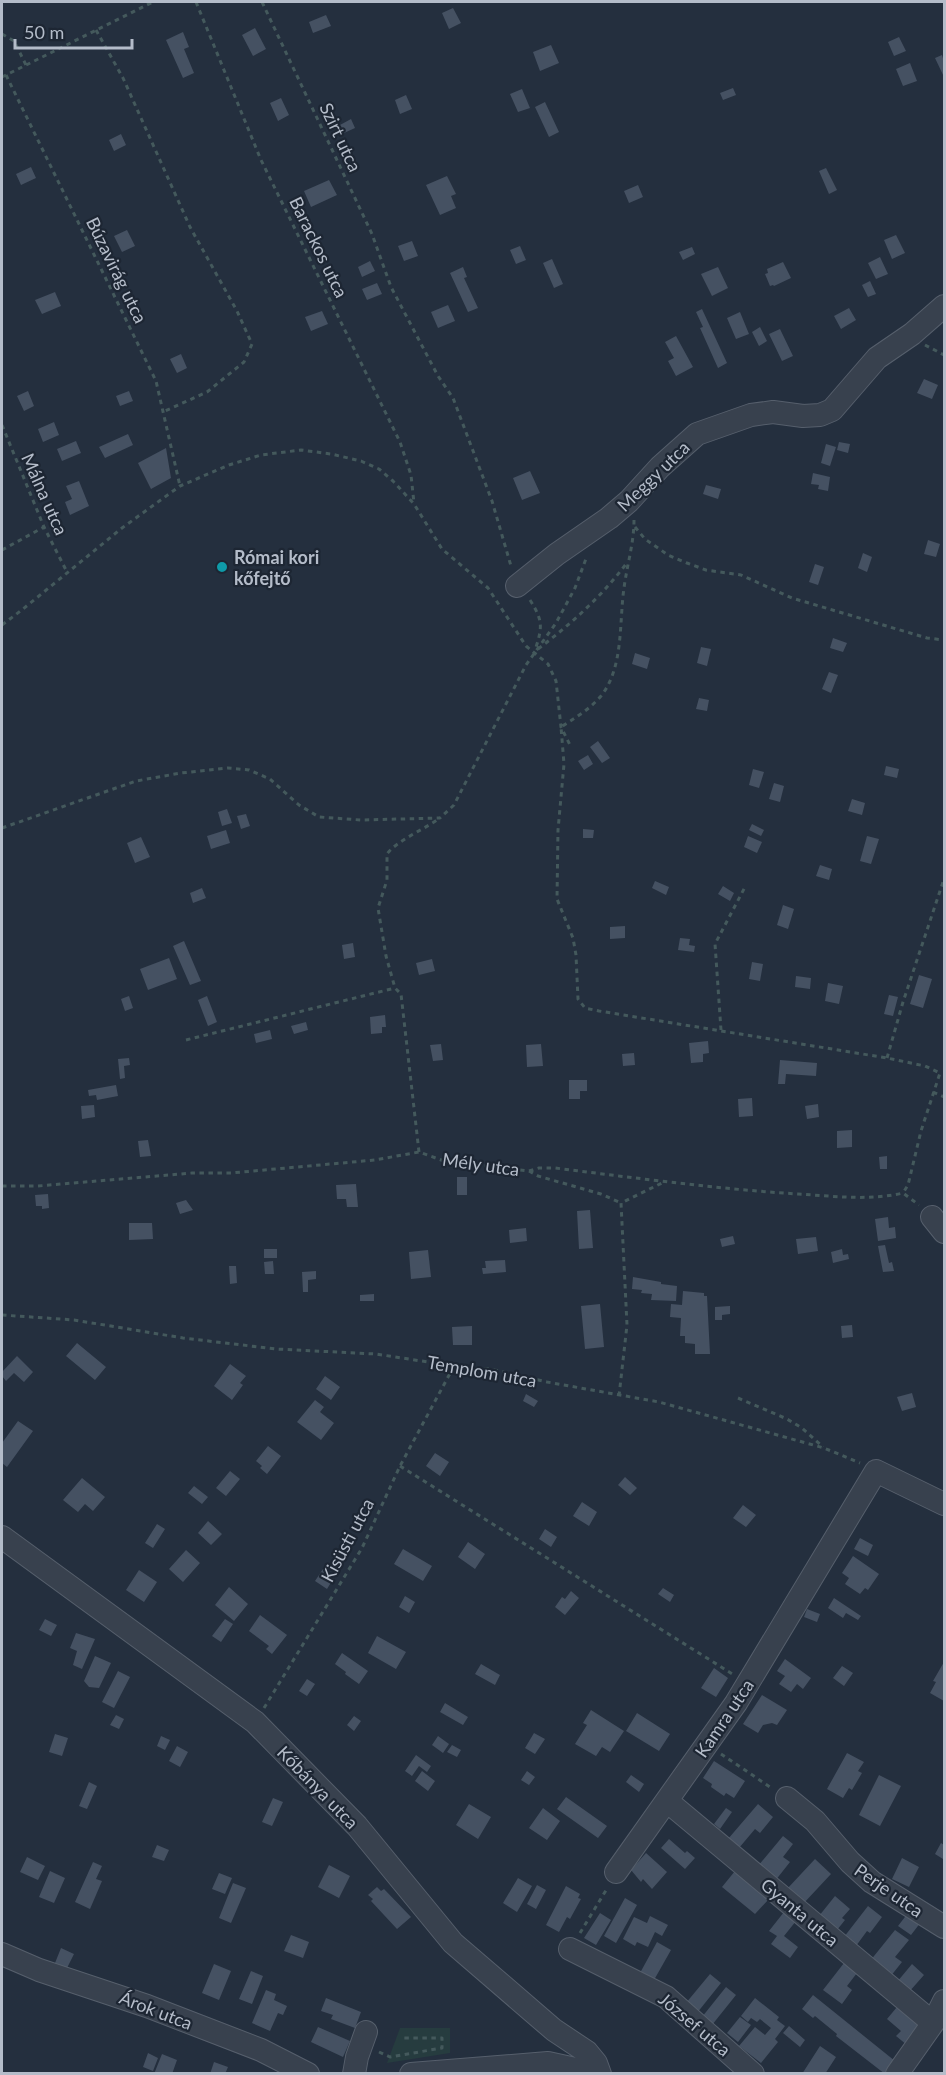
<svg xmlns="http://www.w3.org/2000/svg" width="946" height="2075" font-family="Lato,sans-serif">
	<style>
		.green { fill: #263c3f }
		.building { fill: #455162 }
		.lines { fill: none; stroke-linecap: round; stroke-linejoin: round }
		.minor-casing { stroke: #565f6c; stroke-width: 24 }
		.path { stroke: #44595c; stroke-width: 3; stroke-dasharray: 4.5 4.5; stroke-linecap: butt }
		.minor { stroke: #38414e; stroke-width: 22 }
		.culture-dot { fill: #0f9aa8; stroke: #1d2633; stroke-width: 2 }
		.labels { text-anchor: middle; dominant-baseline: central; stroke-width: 4.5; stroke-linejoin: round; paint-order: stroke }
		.street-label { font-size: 18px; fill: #b4bcc9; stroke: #1d2633 }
		.poi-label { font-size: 18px; font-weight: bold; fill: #b4bcc9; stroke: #1d2633; text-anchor: start }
	</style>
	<rect width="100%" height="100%" fill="#242f3e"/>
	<path class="green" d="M400,2028h50v25l-63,10z"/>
	<path class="building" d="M453,8l8,15 -12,6 -7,-16z
		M326,15l5,11 -18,7 -4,-11z
		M255,28l11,21 -13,7 -11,-21z
		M183,32l6,15 -5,2 10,24 -11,5 -17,-38z
		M899,37l7,14 -12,5 -6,-14z
		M551,45l8,18 -19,8 -7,-19z
		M942,55l2,7v15l-9,-19z
		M910,63l7,18 -14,5 -7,-17z
		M733,88l3,7 -13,5 -3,-7z
		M522,89l8,19 -12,4 -8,-18z
		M406,95l6,14 -12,5 -5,-14z
		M281,98l8,17 -11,6 -8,-18z
		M545,102l14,30 -10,5 -14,-30z
		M351,119l4,9 -11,5 -4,-8z
		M121,134l5,11 -12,6 -5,-11z
		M31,167l5,11 -15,7 -5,-11z
		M826,168l11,22 -8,4 -10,-23z
		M447,176l9,18 -5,2 5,12 -16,7 -14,-30z
		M329,180l8,15 -26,12 -7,-16z
		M638,185l5,12 -14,6 -5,-12z
		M127,230l8,16 -13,6 -8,-16z
		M896,235l9,18 -13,6 -8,-19z
		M412,241l6,15 -14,5 -6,-15z
		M520,246l6,14 -10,4 -6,-14z
		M692,247l3,7 -12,6 -4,-8z
		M880,257l8,17 -12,5 -8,-16z
		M552,259l11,25 -9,4 -11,-25z
		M370,261l5,10 -13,6 -4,-10z
		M783,262l8,16 -17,8 -1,-1 -3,1 -5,-12 3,-1 -1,-4z
		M463,267l4,10 -3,1 14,30 -10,4 -18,-39z
		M718,267l10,21 -16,8 -11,-22z
		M870,281l6,13 -8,3 -6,-12z
		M377,283l5,11 -15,6 -5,-11z
		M55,292l6,14 -19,8 -7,-14z
		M448,305l7,16 -17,7 -7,-16z
		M849,308l7,12 -15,9 -7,-13z
		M702,309l25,54 -9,5 -18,-40 3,-1 -7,-15z
		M322,311l6,13 -17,7 -6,-14z
		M740,312l9,22 -13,5 -9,-21z
		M760,327l7,14 -8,5 -7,-14z
		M780,329l13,27 -11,5 -13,-27z
		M676,336l17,31 -17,9 -8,-15 6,-3 -9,-16z
		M181,354l6,14 -10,5 -7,-14z
		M924,379l14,6 -6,14 -15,-6z
		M28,391l6,15 -10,5 -7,-15z
		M129,391l4,10 -13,5 -4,-10z
		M54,422l5,13 -16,7 -5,-13z
		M128,434l5,11 -28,13 -6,-11z
		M76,441l5,12 -19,8 -5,-12z
		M839,442l11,2 -2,9 -11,-3z
		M826,444l10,3 -6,19 -9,-3z
		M166,448l5,30 -20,11 -13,-26z
		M530,471l10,22 -18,7 -9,-22z
		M813,473l17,4 -2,14 -10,-2 1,-4 -8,-1z
		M79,481l10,25 -19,9 -5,-13 7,-3 -6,-13z
		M706,485l15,4 -3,10 -15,-5z
		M928,540l12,4 -4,13 -12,-3z
		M863,553l9,4 -5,15 -9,-4z
		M815,564l9,3 -6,18 -9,-3z
		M833,638l14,5 -4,9 -13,-4z
		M701,647l10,2 -4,17 -10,-3z
		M635,653l15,5 -3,11 -15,-5z
		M829,672l9,3 -7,18 -9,-4z
		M699,698l10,2 -2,11 -11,-2z
		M598,741l12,17 -8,5 -12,-16z
		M588,755l5,9 -9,6 -6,-9z
		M886,766l13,3 -2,9 -13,-3z
		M753,769l11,3 -5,16 -10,-3z
		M774,783l10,3 -4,16 -11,-3z
		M852,799l13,4 -3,12 -14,-4z
		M227,809l5,14 -10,3 -4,-14z
		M246,814l4,12 -9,3 -4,-13z
		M752,824l12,6 -3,6 -12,-6z
		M583,829l11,1 -1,8h-10z
		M226,830l4,13 -19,6 -4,-13z
		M748,836l14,6 -5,11 -13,-6z
		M867,836l12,3 -8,25 -11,-3z
		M141,837l9,20 -15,6 -8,-20z
		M820,865l12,4 -3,11 -13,-4z
		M655,881l14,6 -3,8 -14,-7z
		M723,886l11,7 -4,8 -12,-7z
		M202,888l4,10 -13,5 -3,-10z
		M783,905l11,4 -6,20 -11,-4z
		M625,926v12l-15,1v-12z
		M680,938l10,1 -1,6 6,1 -1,6 -16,-2z
		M184,941l17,40 -11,4 -17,-39z
		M353,943l2,14 -11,2 -2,-14z
		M169,958l8,21 -29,11 -8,-21z
		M432,959l3,12 -16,4 -3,-12z
		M752,962l11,2 -3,17 -11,-2z
		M919,975l13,4 -9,29 -13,-4z
		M796,976l15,2 -1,11 -15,-2z
		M828,983l15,3 -4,18 -14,-3z
		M889,995l9,2 -5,19 -9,-2z
		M129,996l4,12 -8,3 -4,-12z
		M207,996l10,26 -9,4 -10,-26z
		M385,1015l1,12h-4v6l-11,1 -1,-17z
		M306,1022l2,8 -14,4 -3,-8z
		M270,1030l2,9 -16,4 -2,-9z
		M708,1041l1,12 -6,1v8l-12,1 -2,-20z
		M441,1044l2,16 -10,1 -3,-16z
		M541,1044l2,22 -16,1 -1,-22z
		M634,1053l1,12 -12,1 -1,-12z
		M129,1058l1,7 -6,1 1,12 -5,1 -2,-20z
		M780,1060l37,3 -1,13 -30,-2 -1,10h-7z
		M569,1080h18v11h-7v8h-11z
		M116,1085l2,11 -21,4 -1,-5 -7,1 -1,-6z
		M752,1098l1,18 -14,1 -1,-18z
		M818,1104l1,13 -12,2 -2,-13z
		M94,1105l1,12 -13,2 -1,-13z
		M852,1130v17l-15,1v-17z
		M148,1140l3,16 -11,1 -2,-16z
		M887,1156v13h-7l-1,-12z
		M457,1177h10v18h-10z
		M356,1184l2,23h-11l-1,-8h-9l-1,-14z
		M48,1194l1,14 -7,1v-3h-6l-1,-11z
		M186,1200l7,10 -13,4 -4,-11z
		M590,1210l3,38 -14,1 -2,-38z
		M888,1217l1,11 6,-1 1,11 -18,3 -3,-22z
		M129,1223h23l1,16 -24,1z
		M526,1228l1,13 -17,2 -1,-13z
		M733,1236l2,8 -13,3 -2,-8z
		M816,1237l2,14 -20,3 -2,-15z
		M885,1245l4,18 3,-1 2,9 -11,1 -5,-26z
		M264,1249h13v9h-13z
		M842,1249l1,6 5,-1 1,5 -16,4 -2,-11z
		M428,1250l3,27 -20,2 -2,-27z
		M505,1260l1,12 -23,2 -1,-6h4l-1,-7z
		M273,1261l1,13h-9l-1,-12z
		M229,1266h7l1,17 -7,1z
		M316,1271v8l-8,1v12h-5l-1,-20z
		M633,1277l28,5v2l16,2 -1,15 -25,-1 1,-6 -11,-1 1,-3 -10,-1z
		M683,1291l21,2v3h3l3,58h-15v-10l-10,-1v-7h-5l1,-18 -11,-1 1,-13 11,1z
		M374,1294v7h-14v-6z
		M600,1304l4,43 -19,2 -4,-43z
		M730,1306v8l-8,1v5h-7v-13z
		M852,1325l1,12 -11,1 -1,-12z
		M472,1326v19h-19l-1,-18z
		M77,1343l29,24 -11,13 -29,-24z
		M17,1356l16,16 -9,10 -10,-9 -8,8 -4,-5v-4z
		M230,1364l16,12 -6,7 3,2 -11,15 -18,-14z
		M325,1376l15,11 -9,13 -15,-11z
		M912,1393l4,14 -14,4 -5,-14z
		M526,1394l12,7 -4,6 -11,-6z
		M315,1400l9,7 -4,5 14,11 -13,17 -24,-18z
		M18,1421l15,10 -26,36 -5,-4v-20z
		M268,1446l13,10 -14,18 -7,-6 2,-2 -6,-5z
		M435,1453l14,9 -9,14 -14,-10z
		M230,1471l10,8 -14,17 -10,-8z
		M625,1477l12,11 -7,7 -12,-10z
		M82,1478l23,19 -12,14 -8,-7 -7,8 -15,-12z
		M194,1486l14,11 -6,7 -14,-11z
		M582,1502l15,10 -8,14 -16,-10z
		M743,1505l13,10 -10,12 -13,-9z
		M208,1521l14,13 -11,11 -13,-12z
		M157,1524l8,5 -12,19 -8,-5z
		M545,1529l12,8 -6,10 -12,-8z
		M860,1538l13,7 -5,11 -14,-7z
		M468,1542l17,12 -10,15 -17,-12z
		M403,1549l29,17 -9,15 -29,-17z
		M186,1550l14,13 -17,19 -14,-13z
		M853,1556l26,18 -11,16 -3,-2 -5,6 -15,-10 4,-6 -7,-5z
		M323,1569l12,7 -8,13 -12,-8z
		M139,1570l18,12 -13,20 -18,-12z
		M229,1587l19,17 -14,17 -19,-16z
		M663,1588l11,7 -4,7 -12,-8z
		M571,1591l8,7 -14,17 -10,-8 7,-10 3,2z
		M405,1596l10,6 -6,11 -10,-6z
		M834,1598l27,18 -3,4 -12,-7 -3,5 -15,-10z
		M807,1609l13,5 -3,8 -13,-5z
		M260,1615l27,20 -15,19 -6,-5 3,-3 -20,-15z
		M45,1619l12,6 -6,11 -12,-6z
		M225,1619l8,5 -12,18 -9,-6z
		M76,1633l19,6 -13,30 -9,-4 4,-14 -7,-3z
		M377,1636l29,16 -10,17 -28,-16z
		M342,1653l26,18 -9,13 -14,-10 1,-2 -11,-8z
		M95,1656l16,7 -12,25 -10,-1 -5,-6z
		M785,1659l26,19 -8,11 -6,-5 -6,8 -12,-8 6,-8 -8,-5z
		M944,1662v39l-14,-8 6,-11 -3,-1z
		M481,1664l19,11 -5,10 -20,-11z
		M842,1666l11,7 -9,13 -11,-8z
		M714,1668l14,10 -12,19 -15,-9z
		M118,1671l12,6 -16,31 -12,-6z
		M307,1679l8,5 -8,12 -8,-5z
		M762,1695l25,15 -10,15 -5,-2 -9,2 -5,8 -15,-9z
		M445,1703l23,14 -5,8 -23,-13z
		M591,1710l33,21 -14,21 -8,-5 -6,9 -21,-12 12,-19 -4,-2z
		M637,1713l33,21 -11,17 -33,-20z
		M116,1715l8,4 -5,10 -9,-4z
		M354,1716l7,5 -7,10 -7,-6z
		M534,1733l11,6 -10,15 -10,-6z
		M55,1734l13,4 -6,18 -13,-4z
		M161,1736l9,4 -5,10 -8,-4z
		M438,1736l11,8 -6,9 -11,-8z
		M452,1745l9,5 -4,7 -10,-5z
		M177,1746l11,6 -8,15 -11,-6z
		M847,1753l17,9 -6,9 4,2 -10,17 -3,-2 -6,10 -16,-9z
		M416,1755l15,11 -4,6 -8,-6 -7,10 -7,-5z
		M714,1761l31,20 -11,17 -8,-5 -2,3 -13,-9 1,-3 -9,-6z
		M422,1771l13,10 -7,10 -13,-10z
		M527,1771l8,6 -6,8 -8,-5z
		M631,1775l13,9 -5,8 -13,-10z
		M879,1775l22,11 -21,40 -21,-11z
		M89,1782l8,4 -10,23 -8,-3z
		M566,1797l41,29 -9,12 -41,-29z
		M273,1798l10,4 -11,24 -10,-4z
		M469,1804l22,13 -13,22 -22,-14z
		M758,1804l15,13 -13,16 -5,-4 -16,19 -11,-9z
		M543,1808l17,13 -13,19 -18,-12z
		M726,1808l6,4 -12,17 -6,-5z
		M783,1836l10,8 -10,13 7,5 -15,19 -17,-15z
		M669,1839l16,14 2,-2 8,7 -10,11 -24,-21z
		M941,1843l3,2 -1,14 -8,-5z
		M157,1845l12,5 -5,11 -12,-4z
		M646,1853l21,19 -15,17 -9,-10 -2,3 -10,-12z
		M27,1857l18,9 -7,14 -18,-8z
		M902,1858l17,9 -10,20 -17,-8z
		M815,1859l16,15 -28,30 -16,-15z
		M93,1862l9,4 -6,13 6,2 -12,28 -15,-7z
		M329,1865l21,11 -11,22 -21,-11z
		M50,1871l15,7 -11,25 -15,-6z
		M735,1871l34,28 -14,15 -33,-27z
		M219,1873l13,5 -7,16 -13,-5z
		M518,1878l14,8 -15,26 -14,-9z
		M233,1883l13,5 -15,35 -12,-5z
		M537,1885l9,5 -10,19 -9,-5z
		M566,1886l14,8 -2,4 3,1 -11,20 -3,-2 -8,15 -13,-7z
		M377,1887l4,4 3,-2 27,28 -14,12 -26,-28 2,-2 -5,-4z
		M835,1896l15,13 -8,9 3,2 -8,10 -18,-14z
		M625,1898l12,7 -21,38 -12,-7z
		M868,1906l14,11 -12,16 -3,-2 -11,15 -12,-9z
		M784,1912l12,9 -12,15 14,11 -8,11 -19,-14 6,-8 -8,-5z
		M600,1913l11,7 -15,25 -12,-7z
		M908,1913l13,9 -10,13 -13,-9z
		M650,1916l18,9 -6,11 -7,-4 -7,15 -11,-5 -2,4 -12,-7 11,-22 13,6z
		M895,1930l14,10 -14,17 7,5 -12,15 -20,-16z
		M291,1935l18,7 -6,16 -19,-7z
		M657,1942l14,8 -17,30 -14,-7z
		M61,1948l13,6 -7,14 -12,-5z
		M844,1963l13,10 -10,13 5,4 -10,14 -19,-14z
		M214,1964l17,7 -12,29 -17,-7z
		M912,1964l12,11 -15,17 -12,-10z
		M251,1971l12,5 -11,28 -13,-5z
		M710,1974l11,9 -24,30 -11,-10z
		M726,1987l10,8 -24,30 -10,-8z
		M266,1990l10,4 -2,6 13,6 -4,9 -5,-2 -8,18 -18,-8z
		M813,1995l82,66 -10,13 -49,-38 1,-2 -22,-18 -2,2 -11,-9z
		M326,1998l35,14 -6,16 -24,-9 2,-4 -12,-4z
		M755,1998l24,19 -2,3 8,6 -10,13 3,3 -17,21 -22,-17 16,-19 10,8 6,-7 -11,-9 -3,3 -6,-4 -3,4 -7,-6z
		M897,2007l25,21 -15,17 -11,-9 5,-5 -14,-12z
		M740,2017l11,8 -13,17 -11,-9z
		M789,2026l16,14 -5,7 -17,-14z
		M318,2027l32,14 -7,16 -32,-15z
		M820,2046l16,11 -11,17h-23z
		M148,2053l10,5 -5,13 -10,-4z
		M162,2054l15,6 -5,14h-18z
		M214,2062l14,5 -3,7h-15z"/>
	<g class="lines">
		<defs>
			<path id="minor" d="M517,586l40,-32 52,-36 20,-17 31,-34 37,-33 54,-19 22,-3 30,4 17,-1 12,-5 45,-52 35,-24 32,-28
				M932,1217l12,15
				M2,1537l253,185 102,104 96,117 101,87 33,22 9,11 4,11
				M787,1798l28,23 35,41 22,20 72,45
				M667,1801l266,222
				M616,1872l120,-169 140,-232 68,33
				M570,1949l96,48 87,77
				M2,1954l37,16 108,36 114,44 47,24
				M354,2074l3,-17 9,-25
				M411,2074l137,-11 50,11
				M897,2074l36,-51 11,-22"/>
		</defs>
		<use href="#minor" class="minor-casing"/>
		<path class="path" d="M196,2l65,158 139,282 11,33 3,28
			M262,2l110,232 19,53 47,89 15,22 39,103 19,65
			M96,30l27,48 67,149 47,84 15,33 -8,18 -37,30 -42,19
			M2,34l12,7 12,24
			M6,75l150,306 24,105
			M2,77l151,-75
			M925,345l19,10
			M2,425l42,102 23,45
			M634,520c0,23 -7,45 -10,68 -5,34 0,79 -23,108 -11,13 -26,22 -40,31l3,37 -6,66 -1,69 16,39 3,17 2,44 7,9 14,3 288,47 38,8 15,7 -19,58 -13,54 -5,8
			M635,527l10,12 23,16 19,8 19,7 35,5 51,23 135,40 17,2
			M2,550l42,-23
			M530,600c12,19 13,26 6,47
			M2,625l21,-16 99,-81 58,-42 49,-21 32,-10 40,-5 30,4 30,7 18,8 14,12 21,23 28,45 46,39 38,58 22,18 8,17 5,46 10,20
			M538,649c33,-25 63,-52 88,-85
			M2,828l134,-47 45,-8 47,-5 21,2 21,9 29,26 20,12 42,3 79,-2 14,-13 72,-140 30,-42 19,-35 12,-32
			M721,1030l-6,-86 30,-57
			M186,1040l209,-52
			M887,1058l16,-56 41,-123
			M933,1092l11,5
			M419,1152l-18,-158 -6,-6 -9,-32 -8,-48 9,-28v-26c9,-13 38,-25 53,-36
			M529,1171l9,5 63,18 20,9
			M2,1186h36l154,-13h39l144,-13 44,-8 25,9 85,10 10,-3h16c81,10 162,21 243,26 35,2 71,7 105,-1l16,12
			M2,1315l72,5 109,18 93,11 100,5 78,12 36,3 57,13 112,20 165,46 36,15
			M619,1396l8,-71 -6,-122 43,-21
			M738,1398l49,21 15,9 21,19
			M400,1466l334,209
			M264,1708l98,-160 38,-82 54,-100
			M721,1754l52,35
			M580,1933l28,-46
			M379,2052l11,5 52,-9v-10h-41"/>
		<use href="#minor" class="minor"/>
	</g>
	<circle class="culture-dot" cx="222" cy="567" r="6"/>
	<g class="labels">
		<g class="street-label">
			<text transform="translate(341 137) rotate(65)">Szirt utca</text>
			<text transform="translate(319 247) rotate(64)">Barackos utca</text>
			<text transform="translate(117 270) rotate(64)">Búzavirág utca</text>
			<text transform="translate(653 476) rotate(-44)">Meggy utca</text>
			<text transform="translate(45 494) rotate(66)">Málna utca</text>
			<text transform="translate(481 1164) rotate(8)">Mély utca</text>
			<text transform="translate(482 1371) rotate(10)">Templom utca</text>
			<text transform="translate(347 1540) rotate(-62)">Kisüsti utca</text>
			<text transform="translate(724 1718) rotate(-56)">Kamra utca</text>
			<text transform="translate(318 1787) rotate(46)">Kőbánya utca</text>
			<text transform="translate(889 1890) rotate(35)">Perje utca</text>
			<text transform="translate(800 1912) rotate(40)">Gyanta utca</text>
			<text transform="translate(156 2010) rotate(21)">Árok utca</text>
			<text transform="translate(695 2024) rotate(40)">József utca</text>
		</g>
		<g class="poi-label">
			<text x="234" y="557">Római kori<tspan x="234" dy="21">kőfejtő</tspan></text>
		</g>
	</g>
	<rect width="946" height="2075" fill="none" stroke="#b4bcc9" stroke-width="6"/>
	<path d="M15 39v9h117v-9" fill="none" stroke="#b4bcc9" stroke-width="3"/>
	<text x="24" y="39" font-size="18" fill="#b4bcc9" stroke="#1d2633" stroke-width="4.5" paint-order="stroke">50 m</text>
</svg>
